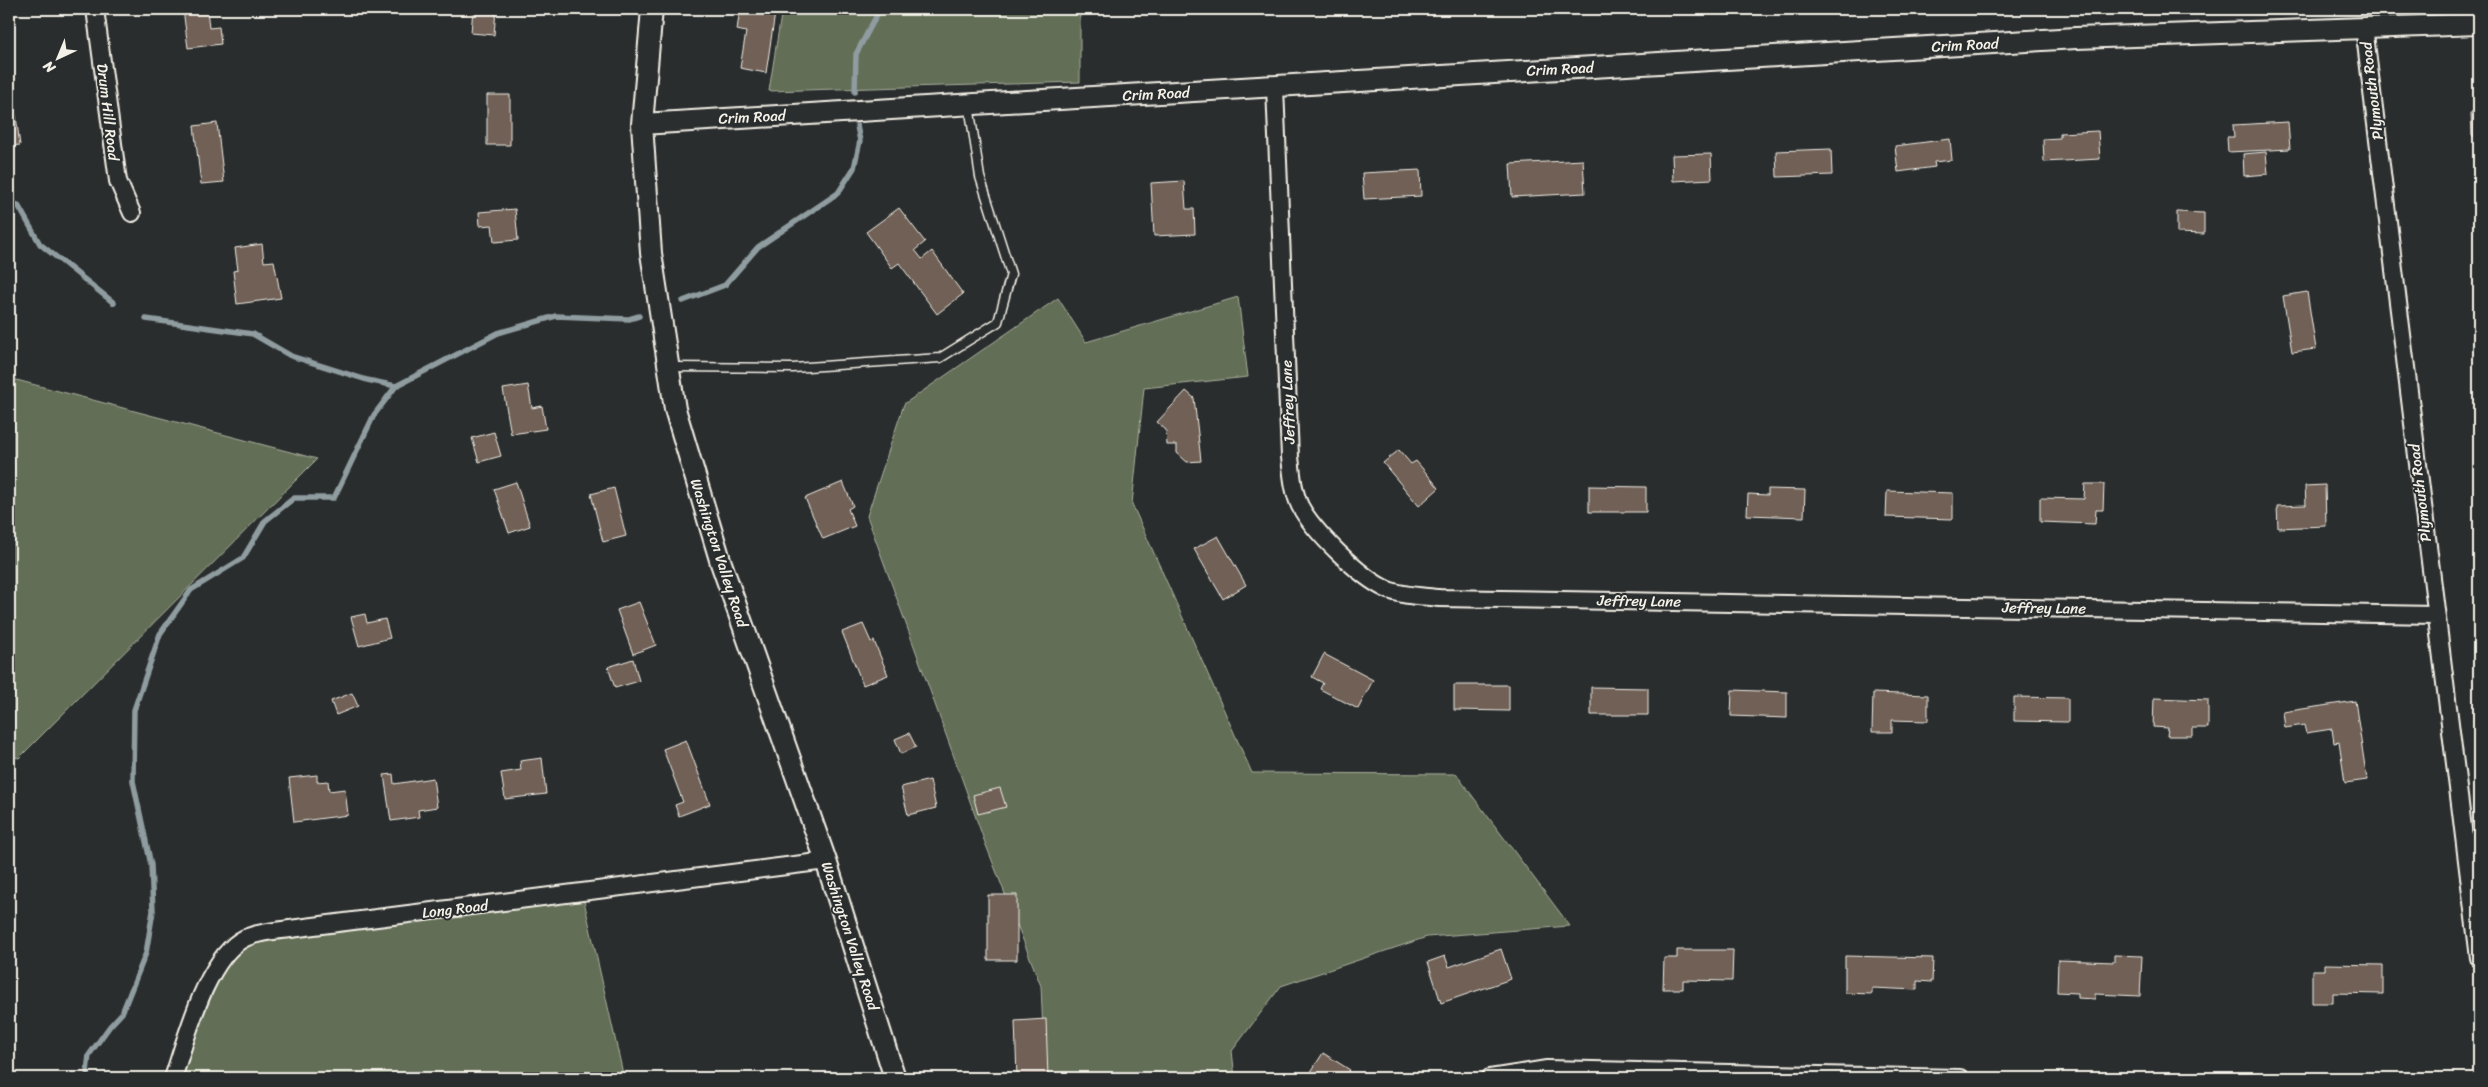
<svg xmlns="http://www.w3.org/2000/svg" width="2488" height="1087" font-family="Sriracha,sans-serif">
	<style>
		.green { fill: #626e56; stroke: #abb09f }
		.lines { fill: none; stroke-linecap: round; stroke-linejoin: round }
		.stream { stroke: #8f9ca0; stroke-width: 5.5 }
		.building { fill: #706057; stroke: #f4f1e8 }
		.service-casing { stroke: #f4f1e8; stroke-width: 11 }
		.minor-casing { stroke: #f4f1e8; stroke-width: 20 }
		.tertiary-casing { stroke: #f4f1e8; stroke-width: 24 }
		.service { stroke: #2a2d2e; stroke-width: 8 }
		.minor { stroke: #2a2d2e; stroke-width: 16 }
		.tertiary { stroke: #2a2d2e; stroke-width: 20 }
		.labels { text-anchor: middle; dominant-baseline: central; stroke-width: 4; stroke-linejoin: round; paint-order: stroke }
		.street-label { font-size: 15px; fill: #f4f1e8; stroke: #2a2d2e }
	</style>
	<rect width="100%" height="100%" fill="#2a2d2e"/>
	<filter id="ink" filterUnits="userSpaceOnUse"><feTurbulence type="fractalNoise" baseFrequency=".02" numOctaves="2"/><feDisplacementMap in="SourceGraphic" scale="10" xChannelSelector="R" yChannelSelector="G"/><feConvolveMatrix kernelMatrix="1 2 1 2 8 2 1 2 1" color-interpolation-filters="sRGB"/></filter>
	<g filter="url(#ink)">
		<path class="green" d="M782,9h298v73l-311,9z
			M1238,297l10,80 -104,11 -12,116 120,269 204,1 114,152 -143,11 -146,49 -49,65 3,27h-190l-4,-92 -57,-146 -117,-324 37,-112 154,-106 28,44z
			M9,378l308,81 -298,299 -10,-2z
			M582,892l42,186h-451l23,-69 50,-71z"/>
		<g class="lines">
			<path class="stream" d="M855,92l1,-38 22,-41 8,-4
				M9,203l9,2 22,39 74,59
				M683,301l42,-16 33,-38 80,-54 16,-25 6,-27 -3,-15
				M146,319l107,15 38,22 76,24 29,6
				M89,1078l-2,-6 2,-17 21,-29 12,-13 24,-60 7,-42 -2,-46 -18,-84 1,-71 26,-76 31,-44 52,-32 22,-37 29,-23h40l40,-83 22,-29 102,-53 58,-17 73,3 10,-3"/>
		</g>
		<path class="building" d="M183,9h24l2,19 10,-1 2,17 -33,4z
			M473,9h23l-2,26 -23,-2z
			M740,9l35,4 -9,60 -26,-5 6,-36 -9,-2z
			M9,90l1,12h4l6,43 -11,1z
			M487,95h23v50h-23z
			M2479,111v25h-7l-1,-24z
			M2288,122l2,27 -62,3 -1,-15h7l-1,-12z
			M217,123l7,59 -23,2 -7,-58z
			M2098,131l2,28 -56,3 -1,-23 17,-1v-5z
			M1950,139l2,21 -18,2 1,5 -37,5 -3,-26z
			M1831,149l1,26 -55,2 -1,-26z
			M2266,152l2,22 -24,2 -1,-22z
			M1711,154l1,25 -39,2 -1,-26z
			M1583,160l2,33 -73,4 -2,-33z
			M1420,170l1,26 -57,3 -2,-26z
			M1184,181l2,28h8l1,25 -41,2 -3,-53z
			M899,208l26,34 -10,8 7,9 10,-8 31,43 -26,20 -38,-51 -7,5 -26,-36z
			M515,209l3,31 -24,2 -2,-17 -12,1 -1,-14z
			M2177,212l27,1v21l-27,-1z
			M262,244l2,18 10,-1 7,37 -44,6 -4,-33 5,-1 -3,-22z
			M2307,292l9,57 -24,3 -9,-56z
			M528,385l4,23 10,-2 4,23 -35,5 -8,-45z
			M1186,391l8,7 7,63 -14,1 -10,-9v-8h-10l-1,-15 -9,-8z
			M494,432l7,24 -22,6 -7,-24z
			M1399,450l12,14 5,-3 23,27 -20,18 -36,-43z
			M516,482l14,44 -21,7 -15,-44z
			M843,482l10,24 -5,3 7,17 -32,13 -18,-41z
			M2085,484h19l-1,26h-7l-1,14 -55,-2v-24l44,1z
			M2325,485l1,41 -48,2 -1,-22 29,-1 -1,-19z
			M1589,486l57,1v25h-57z
			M614,488l12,48 -23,6 -12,-48z
			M1768,489l37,1 -1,27 -57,-2 1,-21 20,1z
			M1887,491l66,2v26l-67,-2z
			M1218,536l28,49 -23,14 -29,-50z
			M639,602l17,43 -23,9 -16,-44z
			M365,614l2,9 18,-4 5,19 -31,8 -8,-29z
			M863,624l8,18 3,-1 14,34 -25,10 -21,-53z
			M1324,654l49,26 -15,29 -38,-20 3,-6 -11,-6z
			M633,659l6,22 -24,7 -7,-21z
			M1454,685h55v26l-55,-1z
			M1591,687l57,1v27h-57z
			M1732,690l55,2v26l-56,-2z
			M352,693l6,13 -22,9 -5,-14z
			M1873,693l55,2v26l-36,-1v12h-20z
			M2014,697l54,1v24l-54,-1z
			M2154,698l54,2v28h-16v8h-25l1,-8 -15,-1z
			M2355,701l12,79 -22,3 -6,-41 -5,1 -2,-14 -26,4 -2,-8 -19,3 -2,-16z
			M909,733l7,14 -15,7 -6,-15z
			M686,740l24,64 -31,12 -4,-11 8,-3 -20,-53z
			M542,758l4,36 -41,5 -4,-26 20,-3 -1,-9z
			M393,774l1,10 39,-6 4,29 -19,3 1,7 -28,4 -7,-46z
			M317,775v7l11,-1 1,10 16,-2 3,26 -54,7 -5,-44z
			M930,780l6,28 -28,7 -7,-28z
			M1000,788l6,19 -28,7 -5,-19z
			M988,895h29v65h-29z
			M1501,949l10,30 -70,24 -13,-41 17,-6 4,11z
			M1677,950h56l-1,31 -49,-1v9h-20l1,-31h13z
			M2114,955l28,1 -2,40 -45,-2v5l-18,-1v-5l-20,-1 1,-32 56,2z
			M1845,956l88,2 -1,24 -15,-1v9l-45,-2v6l-27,-1z
			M2325,964l58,1v29l-50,-1v10h-21v-33h13z
			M1046,1019l2,59h-31l-2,-57z
			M1323,1053l27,17 -6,8h-37z"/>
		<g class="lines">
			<defs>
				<path id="service" d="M670,367l123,1 147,-10 58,-36 13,-48 -31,-97 -11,-72"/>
				<path id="minor" d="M95,9l23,172 14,32
					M2364,27l115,931
					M1275,87l15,370c2,17 3,34 10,49 13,25 60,71 86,83 16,7 35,7 53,9l996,17
					M173,1078c13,-38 33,-121 72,-140 13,-6 31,-7 45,-9l536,-68
					M1490,1078l57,-9 413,9"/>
				<path id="tertiary" d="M652,9l-10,115 9,129 24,156 46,154 105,298 69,217
					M642,124l1434,-86 403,-14"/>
			</defs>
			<use href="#service" class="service-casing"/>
			<use href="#minor" class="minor-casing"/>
			<use href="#tertiary" class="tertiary-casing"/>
			<use href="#service" class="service"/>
			<use href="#minor" class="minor"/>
			<use href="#tertiary" class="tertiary"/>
		</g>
	</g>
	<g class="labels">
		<g class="street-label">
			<text transform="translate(1965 45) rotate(-3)">Crim Road</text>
			<text transform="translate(1560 69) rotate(-3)">Crim Road</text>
			<text transform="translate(2372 91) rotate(-97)">Plymouth Road</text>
			<text transform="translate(1156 94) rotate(-3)">Crim Road</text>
			<text transform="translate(108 112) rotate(83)">Drum Hill Road</text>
			<text transform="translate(752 117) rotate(-3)">Crim Road</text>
			<text transform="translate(1288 402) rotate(-92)">Jeffrey Lane</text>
			<text transform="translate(2420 493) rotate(-97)">Plymouth Road</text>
			<text transform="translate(719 553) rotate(72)">Washington Valley Road</text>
			<text transform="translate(1639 601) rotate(1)">Jeffrey Lane</text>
			<text transform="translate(2044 608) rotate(1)">Jeffrey Lane</text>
			<text transform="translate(455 909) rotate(-7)">Long Road</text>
			<text transform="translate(850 936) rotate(72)">Washington Valley Road</text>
		</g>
	</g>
	<rect width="2488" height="1087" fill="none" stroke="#2a2d2e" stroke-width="30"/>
	<rect x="15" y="15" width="2458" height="1057" fill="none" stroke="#f4f1e8" stroke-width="2" filter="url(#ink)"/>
	<g transform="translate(58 58) rotate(224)" stroke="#2a2d2e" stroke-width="4" paint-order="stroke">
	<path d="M0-4L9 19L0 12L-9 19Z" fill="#f4f1e8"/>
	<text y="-8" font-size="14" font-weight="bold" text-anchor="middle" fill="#f4f1e8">N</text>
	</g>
</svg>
